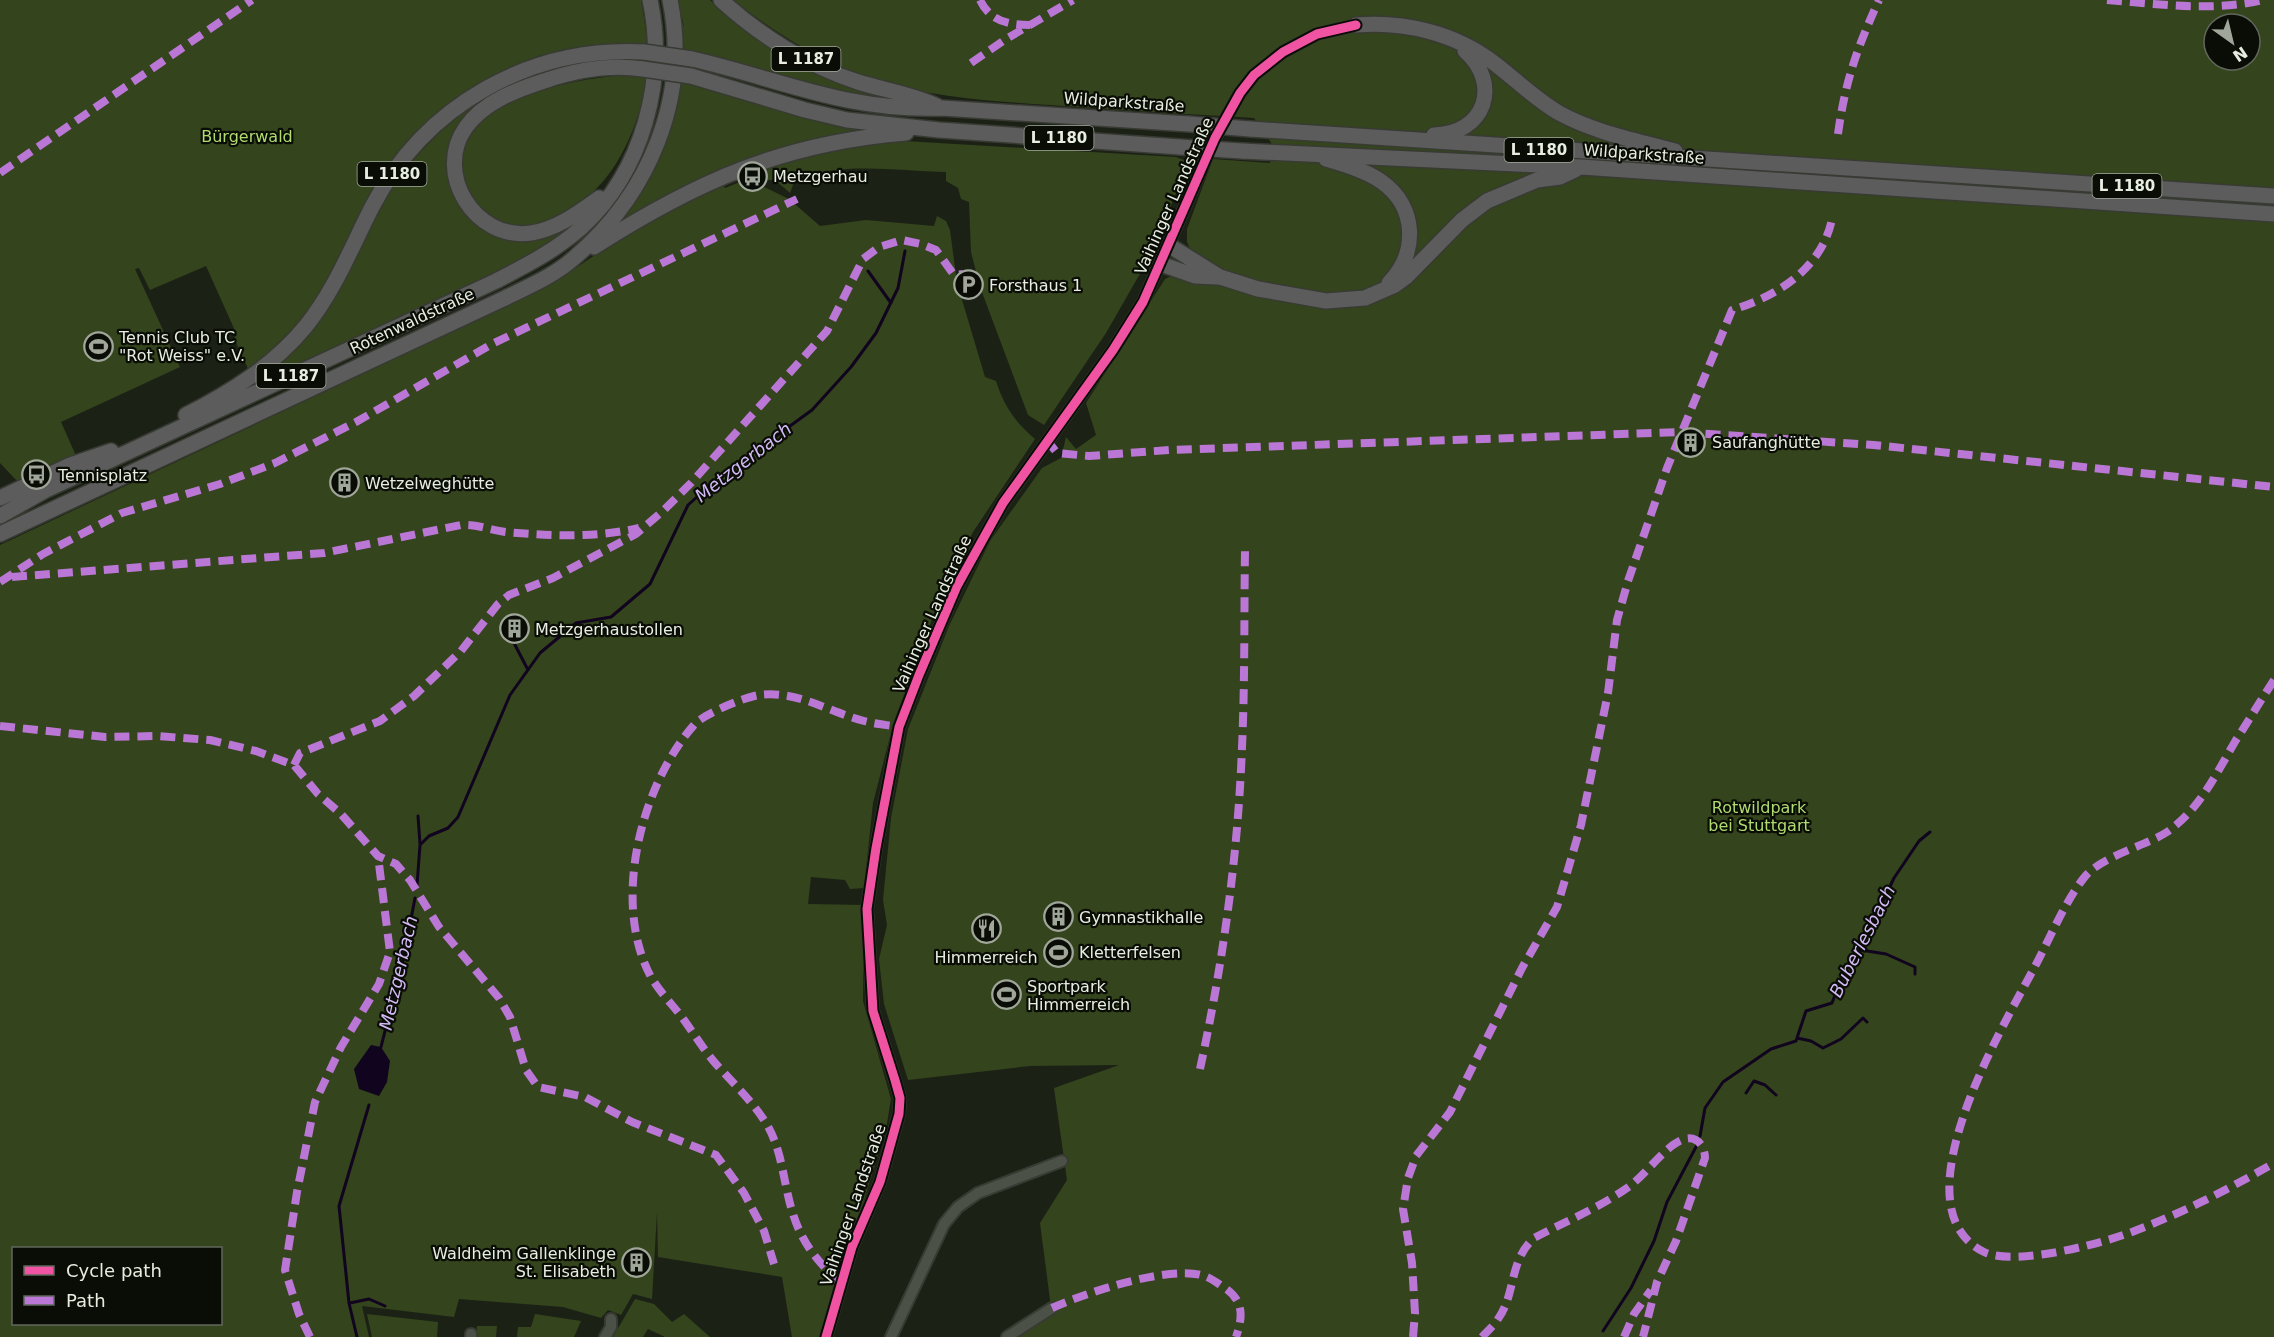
<svg xmlns="http://www.w3.org/2000/svg" width="2274" height="1337" font-family="'DejaVu Sans',sans-serif">
	<style>
		.green { fill: #34441c; fill-rule: evenodd }
		.water { fill: #11041e }
		.lines { fill: none; stroke-linecap: round; stroke-linejoin: round }
		.stream { stroke: #11041e; stroke-width: 3 }
		.minor-casing { stroke: #383b33; stroke-width: 14 }
		.highway-casing { stroke: #383b33; stroke-width: 18 }
		.minor { stroke: #4c5148; stroke-width: 10 }
		.highway { stroke: #5c5c5c; stroke-width: 15 }
		.highway-bridge-casing { stroke: #383b33; stroke-width: 18; stroke-linecap: butt }
		.highway-bridge { stroke: #5c5c5c; stroke-width: 15 }
		.quiet { stroke: #ba77d6; stroke-width: 8; stroke-dasharray: 15 8; stroke-linecap: butt }
		.cycleway-casing { stroke: #090d05; stroke-width: 13 }
		.cycleway { stroke: #f153a3; stroke-width: 9 }
		.labels { text-anchor: middle; dominant-baseline: central; stroke-width: 4.5; stroke-linejoin: round; paint-order: stroke }
		.shield { fill: #090d05; stroke: #a4aa9e; stroke-width: 1.5 }
		.shield-label { font-size: 15px; font-weight: bold; fill: #e7ede0 }
		.street-label { font-size: 16px; fill: #e7ede0; stroke: #090d05 }
		.park-label { font-size: 16px; fill: #b0db6e; stroke: #090d05 }
		.poi-label { font-size: 16px; fill: #e7ede0; stroke: #090d05; text-anchor: start }
		.water-label { font-size: 18px; font-style: italic; fill: #d3baf6; stroke: #090d05 }
	</style>
	<rect width="100%" height="100%" fill="#1c2116"/>
	<path class="green" d="M0,0h641l7,43 -66,4 -44,9 -52,23 -43,28 -31,30 -30,39 -69,130 -25,31 -39,34 -15,-33 3,-3 -31,-69 -56,24 -11,-22 -4,1 45,98 -119,55 16,36 -60,23 -17,-18z
		M678,0h32l24,20 168,81 -59,-7 -162,-46 -3,-37 6,16z
		M733,0h1541v1337h-1258l36,-22 -12,-92 27,-43 -13,-92 65,-23 -89,1 -122,14 -24,-76 -5,-45 8,-34 -4,-25 8,-82 17,-89 41,-103 41,-85 52,-73 19,-10 5,-21 10,12 20,-14 -10,-32 79,-124c20,-13 76,16 101,19v-13l-48,-16 -25,-14 -6,-13v-13l26,-70 57,4 2,-19 -18,-26c-68,-4 -135,-8 -204,-13 -57,-4 -116,-7 -171,-24 -55,-17 -101,-46 -146,-81zM2214,24h36v36h-36z
		M641,59c-8,5 -29,3 -40,4 -46,5 -111,19 -140,59 -40,54 11,129 75,117 9,-1 19,-4 25,-9l3,2 -32,24 -293,136 26,-17 140,-205c68,-82 130,-108 236,-111z
		M626,75l22,1c-12,61 -37,119 -98,144 -14,6 -33,10 -48,5 -20,-7 -30,-25 -38,-43 -32,-79 111,-104 162,-107z
		M680,82l160,45 30,4 -25,4 -234,95 64,-122z
		M905,141l271,16 13,5 -40,96 -43,75 -62,92 -16,-10 -48,-128 -9,-35 -2,-50 -8,-3 -3,-11 -12,-7v-9c-48,-1 -106,-11 -151,8l-5,13 -15,-13h-16l-6,3 -3,-3 11,-6 -1,-3c45,-20 95,-25 145,-30z
		M745,180l13,8 4,-2 27,13 31,27 46,-6 68,6 3,-10 9,5 4,9 7,53 28,94 11,4c8,25 19,41 39,58l-62,93 -34,69 -45,120 -21,82 -9,85 -14,1 -5,-9 -34,-3 -3,27 56,1 -1,96 28,98 -5,30 -64,208h-30l-10,-60 -124,-20 -1,-44 -5,86 -19,-5 -12,21 -13,-5 -7,8 -38,-11 -104,-8 -5,18 -92,-11 7,31h-369v-792l517,-244 45,-24 96,-64 65,-28 2,3zM14,1248h206v76h-206z
		M635,1299l19,5 18,18 12,-8 26,23h-45l-17,-8 -5,8h-30z
		M367,1314l71,8 -1,15h-65z
		M535,1314l46,7 -7,16h-57l1,-10h13z
		M477,1326h20l-1,11h-20z"/>
	<path class="water" d="M371,1045l10,2 9,14 -3,21 -8,14 -20,-7 -5,-20z"/>
	<g class="lines">
		<path class="stream" d="M868,271l23,32
			M514,643l14,27
			M418,816l2,28
			M417,885l3,-40 9,-9 19,-8 10,-11 52,-122 30,-42 36,-30 35,-6 39,-33 38,-79 28,-25 96,-70 39,-43 25,-34 22,-45 7,-37
			M1861,950l25,4 29,13v7
			M1797,1038l14,3 12,7 18,-9 22,-21 4,4
			M381,1047l23,-91 11,-58
			M1746,1093l8,-12 11,4 11,10
			M1700,1136l5,-28 18,-26 48,-33 25,-8 10,-30 26,-8 13,-34 15,-19 34,-72 25,-37 11,-9
			M350,1303l19,-4 16,7
			M1603,1331l28,-43 23,-47 13,-39 30,-57
			M357,1337l-8,-34 -10,-97 30,-101"/>
		<defs>
			<path id="minor" d="M471,1337v-3
				M605,1337l6,-10v-8
				M826,1337l26,-90 28,-65 19,-68 1,-16 -5,-18 -22,-69 -6,-102 9,-61 23,-121 20,-52 38,-89 46,-83 110,-153 30,-48 72,-164 25,-45 14,-18 29,-23 34,-18 39,-9
				M891,1337l53,-113 14,-17 20,-14 84,-32
				M1007,1337l45,-29"/>
			<path id="highway" d="M721,0c38,35 87,66 137,82 26,8 54,12 79,24
				M1356,25c48,-4 99,8 138,38 21,16 41,36 65,50 37,20 76,27 116,38
				M692,59c88,20 155,53 250,49l247,16
				M691,76l114,34 42,10 92,10 241,17
				M1250,129l1024,67
				M1434,135c51,-1 68,-51 31,-84
				M1242,151l339,16 693,47
				M1326,159c18,5 41,12 56,23 35,25 36,71 7,101
				M599,198c-21,15 -42,31 -68,35 -56,8 -98,-60 -65,-106 18,-25 50,-37 78,-46 32,-11 65,-17 99,-12
				M1170,246l50,31 38,12 68,12 39,-3 30,-13 11,-8 56,-57 25,-19 50,-21 23,-3 15,-7
				M594,247c103,-66 189,-104 312,-114
				M1161,264l34,12 22,1
				M186,415c45,-23 88,-50 120,-89 29,-36 45,-78 66,-119 53,-102 158,-161 272,-155
				M0,498l70,-33 41,-14
				M0,516l46,-26 450,-209c31,-16 60,-31 86,-54 61,-56 85,-147 68,-227
				M0,534l503,-235c24,-12 51,-23 71,-41 75,-64 116,-160 96,-258"/>
		</defs>
		<use href="#minor" class="minor-casing"/>
		<use href="#highway" class="highway-casing"/>
		<use href="#minor" class="minor"/>
		<use href="#highway" class="highway"/>
		<defs>
			<path id="highway-bridge" d="M644,52l48,7
				M643,69l48,7
				M1189,124l61,5
				M1180,147l62,4"/>
		</defs>
		<use href="#highway-bridge" class="highway-bridge-casing"/>
		<use href="#highway-bridge" class="highway-bridge"/>
		<path class="quiet" d="M980,0c10,21 28,25 50,25
			M2107,0c52,4 104,12 156,0
			M971,63l35,-24 67,-39
			M1838,134c7,-52 19,-86 41,-134
			M0,173l252,-173
			M1046,439l11,14 32,3 80,-6 512,-18 193,13 400,42
			M12,577l312,-24 137,-28c16,-1 29,5 45,7 45,4 89,6 133,-4
			M0,582l43,-28 79,-41 98,-29 55,-21 81,-41 136,-78 305,-145
			M2274,680c-13,20 -25,40 -38,60 -20,34 -36,69 -69,92 -23,15 -67,24 -84,47 -20,26 -35,64 -51,93 -30,56 -137,236 -48,280 31,15 121,-9 153,-22 47,-18 94,-42 137,-67
			M0,726l105,11 52,-1 53,4 46,11 38,14 24,29 23,20 37,42 18,8 14,16 29,47 60,71 11,19 16,53 12,17 47,10 47,25 84,33 28,38 20,38 10,33
			M294,765l6,-12 80,-32 34,-25 47,-45 37,-47 11,-9 44,-17 83,-44 28,-24 27,-27 136,-152 36,-72 16,-12 23,-7 19,4 15,6 18,25 9,-1
			M1200,1069c23,-106 38,-214 42,-322 3,-66 2,-131 3,-197
			M841,1283c-22,-19 -39,-40 -48,-69 -10,-31 -10,-63 -27,-91 -14,-22 -33,-40 -50,-59 -13,-15 -23,-32 -35,-48 -10,-13 -22,-25 -30,-39 -40,-74 -10,-192 43,-252 9,-11 51,-28 65,-30 38,-5 70,17 105,26 11,3 24,4 35,6
			M1052,1308c33,-15 114,-42 149,-33 9,2 16,8 24,13 19,13 18,29 11,49
			M310,1337l-11,-23 -14,-44 12,-78 18,-90 26,-55 38,-63 11,-32 -12,-96
			M1413,1337l2,-24 -3,-50 -9,-54 5,-31 8,-22 34,-44 72,-144 35,-61 24,-82 27,-132 9,-73 11,-39 39,-113 65,-158c46,-14 90,-42 100,-91
			M1482,1337c5,-6 12,-11 16,-18 18,-25 11,-59 36,-81 30,-16 65,-30 93,-50 18,-12 37,-41 55,-48 13,-6 23,5 23,18l-29,83 -19,41 -14,55
			M1624,1337l10,-23 17,-24"/>
		<defs>
			<path id="cycleway" d="M826,1337l26,-90 28,-65 19,-68 1,-16 -5,-18 -22,-69 -6,-102 9,-61 23,-121 20,-52 38,-89 46,-83 110,-153 30,-48 72,-164 25,-45 14,-18 29,-23 34,-18 39,-9"/>
		</defs>
		<use href="#cycleway" class="cycleway-casing"/>
		<use href="#cycleway" class="cycleway"/>
	</g>
	<defs>
		<symbol id="bus-ring" viewBox="-11 -11 22 22"><circle r="9.5" fill="#090d05" stroke="#a0a699" stroke-width="1.5"/><path d="M-5-6H5V4H4V6H2V4H-2V6H-4V4H-5ZM-3.5-4V0h7V-4ZM-3.5 1.2v1.5H-2V1.2ZM2 1.2v1.5H3.5V1.2Z" fill="#a0a699"/></symbol>
		<symbol id="parking-ring" viewBox="-11 -11 22 22"><circle r="9.5" fill="#090d05" stroke="#a0a699" stroke-width="1.5"/><path d="M-3.5-5.5H1a3.5 3.5 0 0 1 0 7H-1V5.5H-3.5ZM-1-3.4V-.6H.8a1.4 1.4 0 0 0 0-2.8Z" fill="#a0a699"/></symbol>
		<symbol id="stadium-ring" viewBox="-11 -11 22 22"><circle r="9.5" fill="#090d05" stroke="#a0a699" stroke-width="1.5"/><path d="M0-5a6.5 5 0 1 0 0 10a6.5 5 0 1 0 0-10ZM-3.5-1.8h7v3.6h-7Z" fill="#a0a699"/></symbol>
		<symbol id="building-ring" viewBox="-11 -11 22 22"><circle r="9.5" fill="#090d05" stroke="#a0a699" stroke-width="1.5"/><path d="M-4-6H4V6H1V3H-1V6H-4ZM-2.5-4.3h1.7v1.8h-1.7ZM.8-4.3h1.7v1.8H.8ZM-2.5-1h1.7V.8h-1.7ZM.8-1h1.7V.8H.8Z" fill="#a0a699"/></symbol>
		<symbol id="restaurant-ring" viewBox="-11 -11 22 22"><circle r="9.5" fill="#090d05" stroke="#a0a699" stroke-width="1.5"/><path d="M-5-6h1v4h1v-4h1v4h1v-4h1v5L-1.5 .5V6h-2V.5L-5-1ZM5-6V6H3V1.5H1.5Q1.5-4 5-6Z" fill="#a0a699"/></symbol>
	</defs>
	<g fill-rule="evenodd">
		<use href="#bus-ring" x="736" y="160" width="33" height="33"/>
		<use href="#parking-ring" x="952" y="268" width="33" height="33"/>
		<use href="#stadium-ring" x="82" y="330" width="33" height="33"/>
		<use href="#building-ring" x="1674" y="426" width="33" height="33"/>
		<use href="#bus-ring" x="20" y="458" width="33" height="33"/>
		<use href="#building-ring" x="328" y="466" width="33" height="33"/>
		<use href="#building-ring" x="498" y="612" width="33" height="33"/>
		<use href="#building-ring" x="1042" y="900" width="33" height="33"/>
		<use href="#restaurant-ring" x="970" y="912" width="33" height="33"/>
		<use href="#stadium-ring" x="1042" y="936" width="33" height="33"/>
		<use href="#stadium-ring" x="990" y="978" width="33" height="33"/>
		<use href="#building-ring" x="620" y="1246" width="33" height="33"/>
	</g>
	<g class="labels">
		<g class="shield">
			<rect x="771.5" y="47" width="69" height="24" rx="4.5"/>
			<rect x="1024.5" y="126" width="69" height="24" rx="4.5"/>
			<rect x="1504.5" y="138" width="69" height="24" rx="4.5"/>
			<rect x="357.5" y="162" width="69" height="24" rx="4.5"/>
			<rect x="2092.5" y="174" width="69" height="24" rx="4.5"/>
			<rect x="256.5" y="364" width="69" height="24" rx="4.5"/>
		</g>
		<g class="shield-label">
			<text x="806" y="59">L 1187</text>
			<text x="1059" y="138">L 1180</text>
			<text x="1539" y="150">L 1180</text>
			<text x="392" y="174">L 1180</text>
			<text x="2127" y="186">L 1180</text>
			<text x="291" y="376">L 1187</text>
		</g>
		<g class="street-label">
			<text transform="translate(1124 102) rotate(4)">Wildparkstraße</text>
			<text transform="translate(1644 154) rotate(4)">Wildparkstraße</text>
			<text transform="translate(1174 196) rotate(-66)">Vaihinger Landstraße</text>
			<text transform="translate(412 321) rotate(-25)">Rotenwaldstraße</text>
			<text transform="translate(932 614) rotate(-66)">Vaihinger Landstraße</text>
			<text transform="translate(853 1205) rotate(-71)">Vaihinger Landstraße</text>
		</g>
		<g class="park-label">
			<text x="247" y="136">Bürgerwald</text>
			<text x="1759" y="807">Rotwildpark<tspan x="1759" dy="18">bei Stuttgart</tspan></text>
		</g>
		<g class="poi-label">
			<text x="773" y="176">Metzgerhau</text>
			<text x="989" y="285">Forsthaus 1</text>
			<text x="119" y="337">Tennis Club TC<tspan x="119" dy="18">"Rot Weiss" e.V.</tspan></text>
			<text x="1712" y="442">Saufanghütte</text>
			<text x="58" y="475">Tennisplatz</text>
			<text x="365" y="483">Wetzelweghütte</text>
			<text x="535" y="629">Metzgerhaustollen</text>
			<text x="1079" y="917">Gymnastikhalle</text>
			<text x="1079" y="952">Kletterfelsen</text>
			<text x="986" y="957" text-anchor="middle">Himmerreich</text>
			<text x="1027" y="986">Sportpark<tspan x="1027" dy="18">Himmerreich</tspan></text>
			<text x="616" y="1253" text-anchor="end">Waldheim Gallenklinge<tspan x="616" dy="18">St. Elisabeth</tspan></text>
		</g>
		<g class="water-label">
			<text transform="translate(743 462) rotate(-38)">Metzgerbach</text>
			<text transform="translate(1862 941) rotate(-63)">Buberlesbach</text>
			<text transform="translate(398 973) rotate(-77)">Metzgerbach</text>
		</g>
	</g>
	<rect x="12" y="1247" width="210" height="78" fill="#090d05" stroke="#62675d" stroke-width="1.5"/>
	<rect x="24" y="1266" width="30" height="9" fill="#f153a3" stroke="#62675d" stroke-width="1.5"/>
	<text x="66" y="1277" font-size="18" fill="#e7ede0">Cycle path</text>
	<rect x="24" y="1296" width="30" height="9" fill="#ba77d6" stroke="#62675d" stroke-width="1.5"/>
	<text x="66" y="1307" font-size="18" fill="#e7ede0">Path</text>
	<g transform="translate(2232 42) rotate(146)"><circle r="28" fill="#090d05" stroke="#62675d" stroke-width="1.5"/>
	<path d="M0-4.5L10 22L0 15L-10 22Z" fill="#a0a699"/>
	<text y="-9" font-size="16" font-weight="bold" text-anchor="middle" fill="#e7ede0">N</text>
	</g>
</svg>
